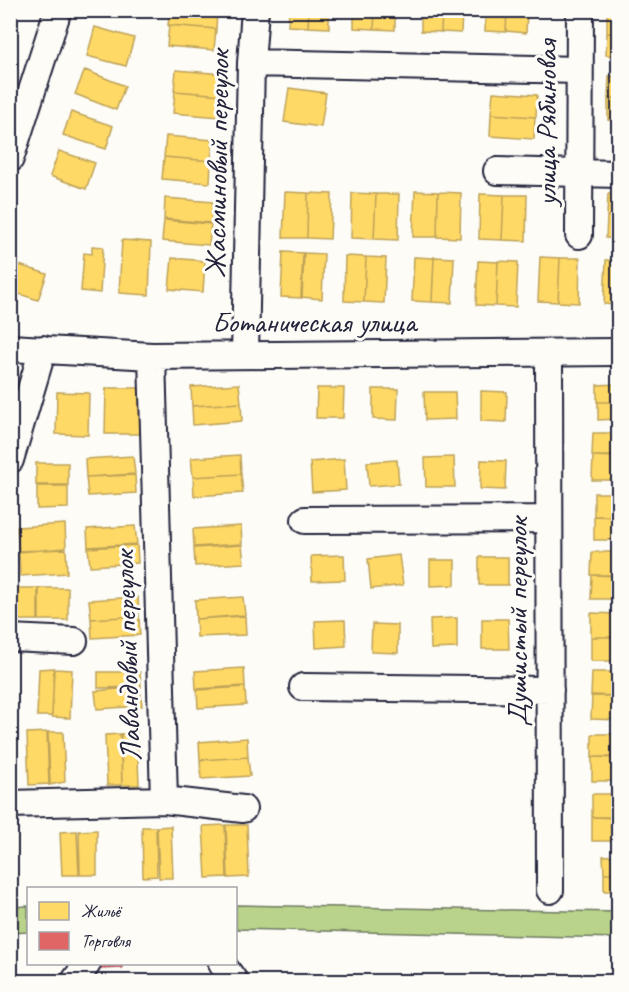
<svg xmlns="http://www.w3.org/2000/svg" width="629" height="992" font-family="Caveat,sans-serif">
	<style>
		.green { fill: #bad38a; stroke: #6e7a62; stroke-width: 1.5 }
		.homes { fill: #ffd966; stroke: #bda259; stroke-width: 1.5 }
		.shops { fill: #e06666; stroke: #a75259; stroke-width: 1.5 }
		.lines { fill: none; stroke-linecap: round; stroke-linejoin: round }
		.minor-casing { stroke: #22223b; stroke-width: 30 }
		.minor { stroke: #fdfcf7; stroke-width: 26 }
		.labels { text-anchor: middle; dominant-baseline: central; stroke-width: 6; stroke-linejoin: round; paint-order: stroke }
		.street-label { font-size: 30px; fill: #22223b; stroke: #fdfcf7 }
	</style>
	<rect width="100%" height="100%" fill="#fdfcf7"/>
	<filter id="ink" filterUnits="userSpaceOnUse"><feTurbulence type="fractalNoise" baseFrequency=".0167" numOctaves="2"/><feDisplacementMap in="SourceGraphic" scale="12" xChannelSelector="R" yChannelSelector="G"/><feConvolveMatrix kernelMatrix="1 2 1 2 8 2 1 2 1" color-interpolation-filters="sRGB"/></filter>
	<g filter="url(#ink)">
		<path class="green" d="M236,905l382,7v26l-382,-9z
			M28,906v26l-17,1v-26z"/>
		<path class="homes" d="M170,10h47l-1,19 -48,-4z
			M289,10h20l-1,17 -20,-1z
			M309,10h20v18l-21,-1z
			M354,10h21l-1,19 -20,-1z
			M375,10h20v20l-21,-1z
			M421,10h21l-1,22 -20,-1z
			M442,10h20l-1,23 -20,-1z
			M486,10h21l-1,22 -21,-1z
			M507,10h20l-1,23 -20,-2z
			M607,11l11,1v22l-11,-1z
			M169,25l47,4 -2,21 -47,-4z
			M95,27l39,11 -8,28 -39,-10z
			M607,33l11,1v22l-12,-1z
			M85,70l40,16 -9,24 -41,-16z
			M176,70l47,4 -1,21 -48,-4z
			M609,76l9,1v21h-10z
			M289,88l37,5 -5,34 -37,-5z
			M175,91l47,4 -2,22 -47,-4z
			M493,92l44,3 -1,22 -45,-3z
			M608,98l10,1v22l-10,-1z
			M71,112l42,14 -7,23 -43,-14z
			M491,114l44,3 -1,22 -44,-3z
			M166,136l47,4 -2,21 -47,-4z
			M59,151l36,12 -9,26 -36,-13z
			M164,157l47,4 -1,22 -48,-4z
			M415,191l23,1 -1,45h-24z
			M285,192l23,1 -1,45h-24z
			M438,192l23,1 -1,45 -23,-1z
			M308,193l24,1 -2,45 -23,-1z
			M352,193l24,1 -2,45 -23,-1z
			M376,194h23l-1,46 -24,-1z
			M480,194l24,1 -2,45 -23,-1z
			M608,194h10v22h-11z
			M504,195h23l-1,46 -24,-1z
			M165,198l48,4 -2,21 -47,-4z
			M607,216l11,1v22l-12,-1z
			M164,220l47,4 -2,21 -47,-4z
			M122,240l29,2 -2,53 -30,-2z
			M92,246l11,1 -3,46 -19,-2 3,-38 8,1z
			M283,252l21,1 -2,45 -21,-1z
			M303,253l21,1 -2,45 -21,-2z
			M345,256l21,1 -2,45 -20,-1z
			M366,257l20,1 -2,45 -20,-1z
			M414,257l20,1 -2,44 -20,-1z
			M434,257l20,1 -2,45 -20,-1z
			M540,257l20,1 -2,44 -20,-1z
			M172,258l33,3 -2,31 -34,-3z
			M560,258h20l-1,45 -21,-1z
			M606,260h12v45l-14,-1z
			M478,261l20,1 -2,44 -20,-1z
			M498,261l20,1 -2,45 -20,-1z
			M16,264l31,10 -9,26 -28,-9v-12z
			M239,384l2,19 -49,3 -1,-19z
			M618,384v18h-21v-17z
			M106,388h34v46h-35z
			M317,388h27l-1,30h-27z
			M373,389h25l-1,31 -24,-1z
			M481,391l26,1 -1,30 -25,-1z
			M57,392l32,1 -1,42 -32,-1z
			M424,392h31l1,27 -31,1z
			M598,402h20v17l-20,1z
			M241,403l1,18 -49,4 -1,-19z
			M593,433h25v24l-26,-1z
			M240,455l1,19 -48,3 -2,-19z
			M133,456l2,18 -49,3 -1,-18z
			M593,456h25v24h-26z
			M454,457l1,30h-29l-1,-29z
			M344,459l2,31 -34,2 -2,-30z
			M397,460l2,24 -30,2 -2,-24z
			M481,460l25,1 -1,29 -25,-1z
			M36,463h32v22h-32z
			M241,474l2,19 -49,3 -1,-19z
			M135,475l1,18 -48,3 -2,-19z
			M37,486h31v22l-31,1z
			M594,493h24v24l-24,-1z
			M594,516h24v24h-24z
			M65,524l1,24 -47,4 -2,-25z
			M135,526l2,18 -49,3 -1,-18z
			M241,526l1,18 -48,3 -1,-18z
			M137,545l1,18 -48,3 -2,-18z
			M242,545l2,18 -49,3 -1,-18z
			M66,549l1,24 -47,3 -1,-25z
			M592,552h26v24l-27,-1z
			M344,555l1,25 -33,1 -1,-25z
			M399,555l4,30 -32,4 -3,-30z
			M479,557h29v28h-29z
			M430,560h25v25l-25,1z
			M592,575h26v24h-27z
			M10,588h28v32h-28z
			M39,588h29v32h-29z
			M138,597l1,19 -48,3 -2,-19z
			M243,597l2,18 -49,4 -1,-19z
			M591,613l27,1v23h-27z
			M139,616l1,19 -48,3 -1,-19z
			M245,616l1,19 -49,2 -1,-18z
			M457,618v30l-26,1 -1,-30z
			M482,619h26l1,30h-27z
			M345,620l1,26 -30,2 -1,-27z
			M372,624l26,1v28l-27,-1z
			M591,637h27v24h-27z
			M54,668l-2,48h-15l2,-47z
			M244,668l1,18 -49,3 -1,-18z
			M54,669l18,1 -2,48 -18,-1z
			M98,672h42l1,15 -43,1z
			M592,672h26v24h-27z
			M140,687l2,19 -45,3 -2,-18z
			M245,687l1,18 -48,3 -1,-18z
			M592,695l26,1v24l-27,-1z
			M47,732h16l2,50 -16,3z
			M48,732l2,52 -21,1 -2,-52z
			M137,733l2,52h-17l-2,-51z
			M121,734l1,51h-15l-2,-50z
			M592,734h26v24l-26,-1z
			M247,738l1,19 -48,3 -1,-18z
			M248,757l2,19 -49,3 -1,-19z
			M592,757h26v24h-26z
			M592,794h26v24l-26,-1z
			M592,817h26v24h-26z
			M10,822h4l2,52h-6z
			M225,825l2,52 -21,1 -3,-52z
			M226,825h21l2,52 -21,1z
			M171,826l2,52h-14l-2,-51z
			M142,827h14l1,49 -14,1z
			M97,830v45h-17l-1,-44z
			M77,831l2,44h-17l-2,-43z
			M618,855v18h-14l-1,-17z
			M604,873h14v18h-14z"/>
		<path class="shops" d="M99,964h23v4l-23,1z"/>
		<g class="lines">
			<defs>
				<path id="minor" d="M251,63l328,7
					M10,159l48,-149
					M497,171l121,3
					M579,235l1,-225
					M10,348l142,8 466,-4
					M549,353l1,537
					M245,355l6,-292 4,-53
					M10,460l33,-111
					M305,520l244,-1
					M10,638l64,3
					M303,687l247,3
					M164,800l79,9
					M10,804l154,-4 -12,-444
					M222,964l13,18
					M74,982l13,-18"/>
			</defs>
			<use href="#minor" class="minor-casing"/>
			<use href="#minor" class="minor"/>
		</g>
	</g>
	<g class="labels">
		<g class="street-label">
			<text transform="translate(546 123) rotate(-90)">улица Рябиновая</text>
			<text transform="translate(217 164) rotate(-89)">Жасминовый переулок</text>
			<text x="314" y="322">Ботаническая улица</text>
			<text transform="translate(517 622) rotate(-90)">Душистый переулок</text>
			<text transform="translate(127 656) rotate(-92)">Лавандовый переулок</text>
		</g>
	</g>
	<rect width="629" height="992" fill="none" stroke="#fdfcf7" stroke-width="36"/>
	<rect x="18" y="18" width="593" height="956" fill="none" stroke="#22223b" stroke-width="2" filter="url(#ink)"/>
	<rect x="27" y="887" width="210" height="78" fill="#fdfcf7" stroke="#a5a5ac" stroke-width="1.5"/>
	<rect x="39" y="902" width="30" height="18" fill="#ffd966" stroke="#a5a5ac" stroke-width="1.5"/>
	<text x="81" y="917" font-size="18" fill="#22223b">Жильё</text>
	<rect x="39" y="932" width="30" height="18" fill="#e06666" stroke="#a5a5ac" stroke-width="1.5"/>
	<text x="81" y="947" font-size="18" fill="#22223b">Торговля</text>
</svg>
